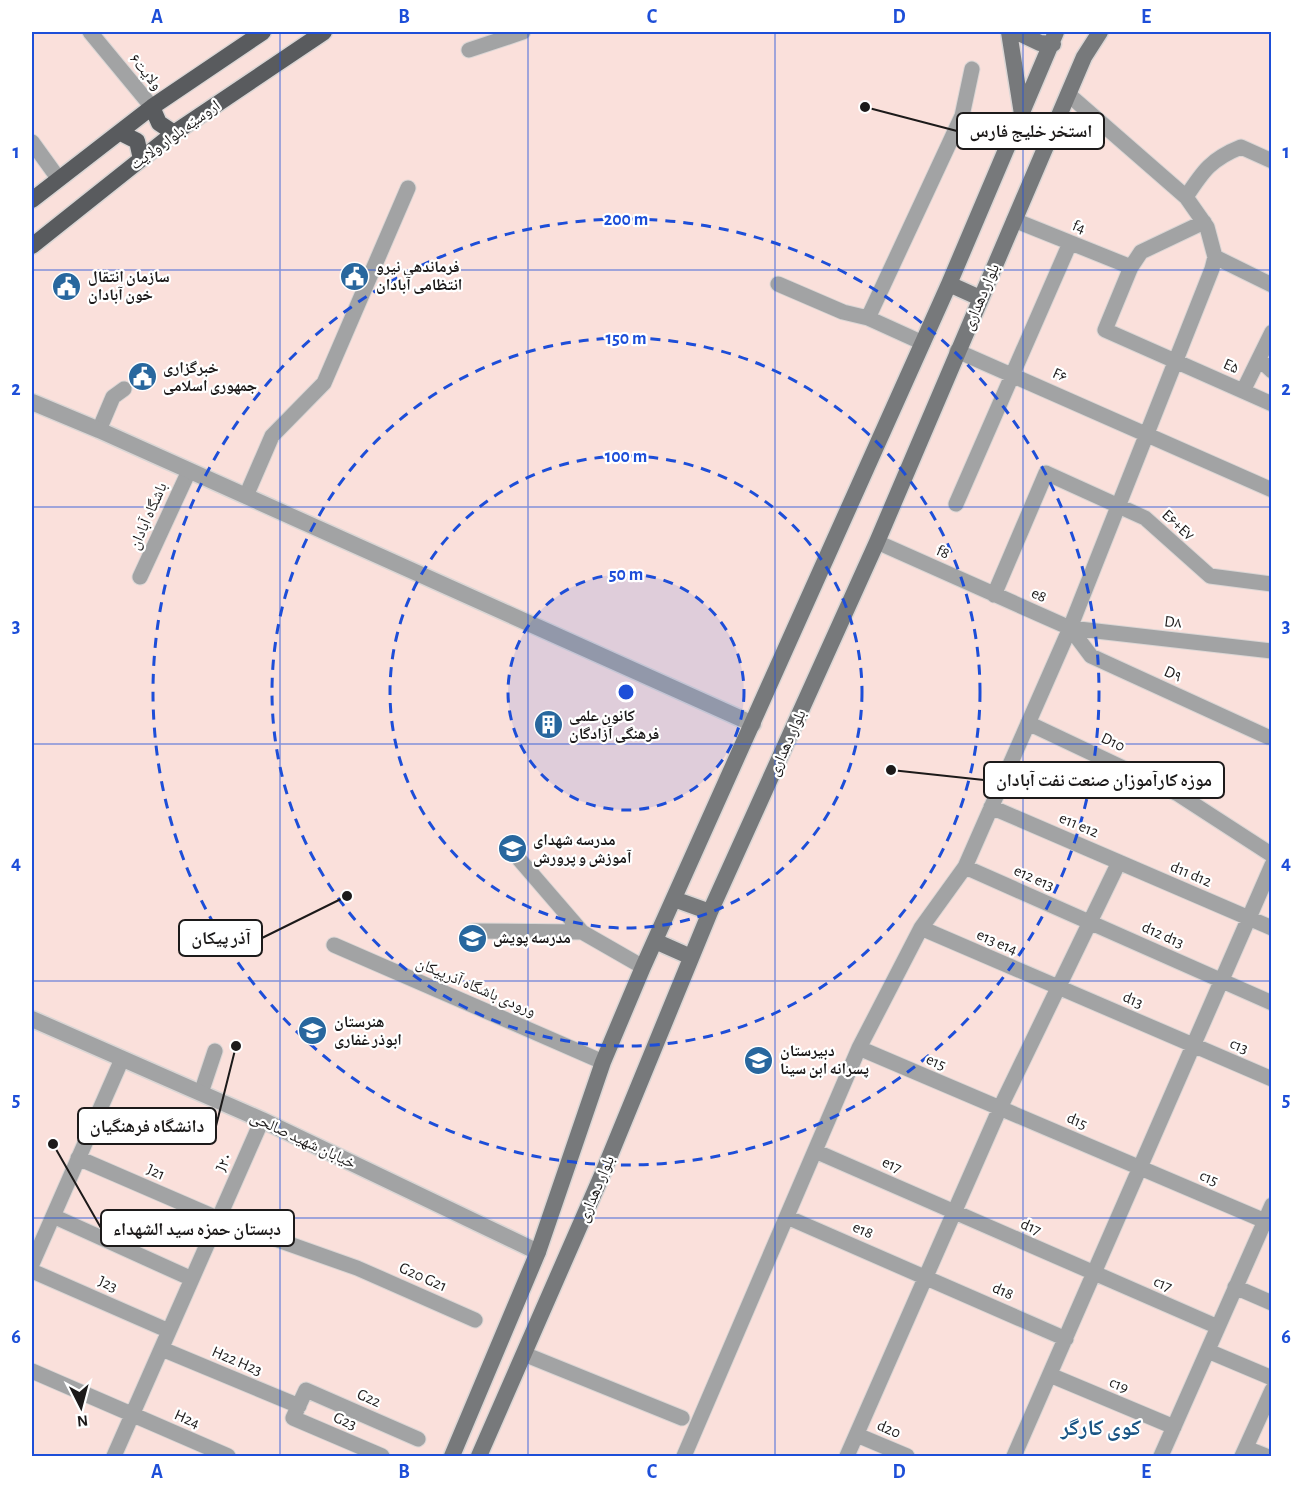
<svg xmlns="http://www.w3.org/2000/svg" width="1303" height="1488" font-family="'Alegreya Sans','Noto Naskh Arabic',sans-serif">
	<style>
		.green { fill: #fae0db }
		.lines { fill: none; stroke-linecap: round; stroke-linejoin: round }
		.minor-casing { stroke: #dad6d5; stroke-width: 17 }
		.tertiary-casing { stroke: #dad6d5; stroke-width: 19 }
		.secondary-casing { stroke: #dad6d5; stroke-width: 19 }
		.primary-casing { stroke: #dad6d5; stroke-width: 19 }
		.minor { stroke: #a2a3a4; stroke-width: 15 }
		.tertiary { stroke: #a2a3a4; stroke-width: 16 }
		.secondary { stroke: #77797b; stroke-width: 16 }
		.primary { stroke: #595b5e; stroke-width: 16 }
		.grid { fill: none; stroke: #1d4ed8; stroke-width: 1.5; stroke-opacity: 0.55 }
		.ring { fill: none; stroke: #1d4ed8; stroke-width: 3; stroke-dasharray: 10 8 }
		.labels { text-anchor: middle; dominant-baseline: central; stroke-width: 4.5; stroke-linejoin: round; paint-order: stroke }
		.street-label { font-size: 16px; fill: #1c1a1a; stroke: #fff }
		.poi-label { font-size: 16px; font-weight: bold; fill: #1c1a1a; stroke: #fff; text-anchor: start }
		.district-label { font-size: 22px; font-weight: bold; fill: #195484; stroke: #fff }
		.centre { fill: #1d4ed8; stroke: #fff; stroke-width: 3 }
		.ring-label { font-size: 18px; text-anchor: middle; font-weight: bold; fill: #1d4ed8; stroke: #fff; stroke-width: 4.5; stroke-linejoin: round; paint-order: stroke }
		.leader { fill: none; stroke: #1c1a1a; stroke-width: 2 }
		.callout-dot { fill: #1c1a1a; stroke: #fff; stroke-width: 2 }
		.callout { fill: #fff; stroke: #1c1a1a; stroke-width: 2 }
		.callout-label { font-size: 18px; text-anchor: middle; font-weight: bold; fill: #1c1a1a }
		.neatline { fill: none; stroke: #1d4ed8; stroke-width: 2 }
		.grid-label { font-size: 20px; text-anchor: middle; font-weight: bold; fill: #1d4ed8 }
	</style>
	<rect width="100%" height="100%" fill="#fefaf9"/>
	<path class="green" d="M32,32h1239v1424h-1239z"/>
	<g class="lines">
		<defs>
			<path id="minor" d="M90,32l62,75
				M469,50l54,-18
				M32,142l26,36
				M1186,197c17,-26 25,-38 55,-50l31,14
				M1014,220l117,47
				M1204,222l-63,30 -10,15 -26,63 167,74
				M1215,257l57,28
				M778,284l65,28 25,6
				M923,343l-55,-25 94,-202 10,-47
				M957,351l315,139
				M1259,359l13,12
				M1243,391l29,-59
				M99,430l14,-33 11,-8
				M246,496l26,-60 52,-53 84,-195
				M956,504l114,-261
				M877,542l193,86 202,23
				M140,577l49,-106
				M994,595l52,-122 99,45 65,58 62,8
				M1070,628l21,28 177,81h4
				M1028,723l150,71 94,61
				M991,807l281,121
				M512,851l70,81 61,35
				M965,867l307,136
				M921,928l351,151
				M473,931l109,1
				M334,945l269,117
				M859,1048l413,176
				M201,1093l14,-42
				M815,1151l403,176
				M78,1158l141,61 138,49 118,52
				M53,1216l139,63
				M787,1217l279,122
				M32,1264l90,-205
				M32,1271l137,60
				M1235,1287l37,16
				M162,1349l137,57
				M1208,1351l64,27
				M524,1354l158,64
				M32,1371l196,85
				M1050,1375l124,52
				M857,1435l50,21
				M1246,1448l20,8
				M114,1456l148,-336
				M382,1456l-89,-38 13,-28 112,49
				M684,1456l175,-408 62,-120 44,-61 105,-239 142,-359 3,-12 -8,-30 -21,-30 -118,-103
				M847,1456l153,-348 119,-246
				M1014,1456l258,-591
				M1161,1456l111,-251
				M1242,1456l30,-66"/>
			<path id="tertiary" d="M32,402l67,28 654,294
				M32,1019l230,101 276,132"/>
			<path id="secondary" d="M1009,32l13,82
				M1017,32l23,11 13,1
				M949,284l31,14
				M674,899l36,13
				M655,941l36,16
				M452,1456l86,-204 65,-190 40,-95 306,-683 107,-252
				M479,1456l123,-281 108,-263 167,-370 207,-485 16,-25"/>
			<path id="primary" d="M152,107l7,16 15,10
				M121,133l16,8 4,18
				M32,200l120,-93 111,-75
				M32,246l142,-113 150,-101"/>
		</defs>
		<use href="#minor" class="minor-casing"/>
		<use href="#tertiary" class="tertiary-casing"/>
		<use href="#secondary" class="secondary-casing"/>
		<use href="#primary" class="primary-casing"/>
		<use href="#minor" class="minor"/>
		<use href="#tertiary" class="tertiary"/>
		<use href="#secondary" class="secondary"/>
		<use href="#primary" class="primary"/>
	</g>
	<path class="grid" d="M280,32v1424M528,32v1424M775,32v1424M1023,32v1424M32,270h1240M32,507h1240M32,744h1240M32,981h1240M32,1218h1240"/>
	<circle cx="626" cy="692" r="118" fill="#1d4ed8" fill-opacity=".12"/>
	<g class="ring">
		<circle cx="626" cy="692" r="118"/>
		<circle cx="626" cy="692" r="236"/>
		<circle cx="626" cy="692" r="354"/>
		<circle cx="626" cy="692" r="473"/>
	</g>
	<defs>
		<symbol id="civic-disc" viewBox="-11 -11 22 22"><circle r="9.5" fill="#28679e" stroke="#fff"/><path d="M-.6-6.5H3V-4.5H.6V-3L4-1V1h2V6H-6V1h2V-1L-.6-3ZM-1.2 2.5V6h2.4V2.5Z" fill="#fff"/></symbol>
		<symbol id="building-disc" viewBox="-11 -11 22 22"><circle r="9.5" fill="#28679e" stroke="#fff"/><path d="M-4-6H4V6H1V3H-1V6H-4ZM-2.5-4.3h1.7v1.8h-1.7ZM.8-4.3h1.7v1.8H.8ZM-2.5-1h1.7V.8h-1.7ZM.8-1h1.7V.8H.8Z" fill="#fff"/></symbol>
		<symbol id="school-disc" viewBox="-11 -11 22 22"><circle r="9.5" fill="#28679e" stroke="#fff"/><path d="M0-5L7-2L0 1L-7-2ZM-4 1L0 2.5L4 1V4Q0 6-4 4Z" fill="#fff"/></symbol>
	</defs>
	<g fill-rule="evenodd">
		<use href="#civic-disc" x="338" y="260" width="33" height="33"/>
		<use href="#civic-disc" x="50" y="270" width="33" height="33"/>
		<use href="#civic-disc" x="126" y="360" width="33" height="33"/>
		<use href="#building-disc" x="532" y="708" width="33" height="33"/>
		<use href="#school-disc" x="496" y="832" width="33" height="33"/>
		<use href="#school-disc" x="456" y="922" width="33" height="33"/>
		<use href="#school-disc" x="296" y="1014" width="33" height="33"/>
		<use href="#school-disc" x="742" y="1044" width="33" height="33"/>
	</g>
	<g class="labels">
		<g class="street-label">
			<text transform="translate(146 72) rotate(51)">ولایت۶</text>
			<text transform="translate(175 135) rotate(-36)">اروسیّه بلوار ولایت</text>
			<text transform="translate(1079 227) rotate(22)">f4</text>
			<text transform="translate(981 297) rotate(-67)">بلوار دهداری</text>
			<text transform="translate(1231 366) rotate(24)">E۵</text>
			<text transform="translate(1060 375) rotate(24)">F۶</text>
			<text transform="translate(148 516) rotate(-66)">باشگاه آبادان</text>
			<text transform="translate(1178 525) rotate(43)">E۶+E۷</text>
			<text transform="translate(943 552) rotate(24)">f8</text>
			<text transform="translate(1039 595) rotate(24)">e8</text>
			<text transform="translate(1173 622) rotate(7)">D۸</text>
			<text transform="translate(1173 674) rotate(25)">D۹</text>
			<text transform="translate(1113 742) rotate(26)">D10</text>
			<text transform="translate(787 743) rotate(-66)">بلوار دهداری</text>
			<text transform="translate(1079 825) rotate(23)">e11 e12</text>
			<text transform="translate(1191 874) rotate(23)">d11 d12</text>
			<text transform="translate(1034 878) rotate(24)">e12 e13</text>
			<text transform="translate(1163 935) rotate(24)">d12 d13</text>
			<text transform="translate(997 942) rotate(24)">e13 e14</text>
			<text transform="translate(476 987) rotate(23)">ورودی باشگاه آذرپیکان</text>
			<text transform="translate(1133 1000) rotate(23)">d13</text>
			<text transform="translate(1239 1046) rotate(23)">c13</text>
			<text transform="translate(936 1062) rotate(23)">e15</text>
			<text transform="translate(1077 1121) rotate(23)">d15</text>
			<text transform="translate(303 1140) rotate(25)">خیابان شهید صالحی</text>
			<text transform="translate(224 1162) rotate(-66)">J۲۰</text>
			<text transform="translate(892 1165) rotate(24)">e17</text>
			<text transform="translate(156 1172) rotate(24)">J21</text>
			<text transform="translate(1209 1178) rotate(23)">c15</text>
			<text transform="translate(596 1189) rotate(-67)">بلوار دهداری</text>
			<text transform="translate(1031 1227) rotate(24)">d17</text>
			<text transform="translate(863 1230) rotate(24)">e18</text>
			<text transform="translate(423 1277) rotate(24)">G20 G21</text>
			<text transform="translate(108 1284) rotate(24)">J23</text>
			<text transform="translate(1163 1284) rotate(23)">c17</text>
			<text transform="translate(1003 1291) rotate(24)">d18</text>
			<text transform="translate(237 1361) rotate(23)">H22 H23</text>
			<text transform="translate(1119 1385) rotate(23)">c19</text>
			<text transform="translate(369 1398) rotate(24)">G22</text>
			<text transform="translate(187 1419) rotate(24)">H24</text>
			<text transform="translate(345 1421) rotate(23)">G23</text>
			<text transform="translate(889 1429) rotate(23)">d20</text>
		</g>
		<g class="poi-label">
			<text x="376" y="267">فرماندهی نیرو<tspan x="376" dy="18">انتظامی آبادان</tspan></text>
			<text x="88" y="277">سازمان انتقال<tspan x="88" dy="18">خون آبادان</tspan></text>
			<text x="163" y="368">خبرگزاری<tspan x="163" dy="18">جمهوری اسلامی</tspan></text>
			<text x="569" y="716">کانون علمی<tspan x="569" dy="18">فرهنگی آزادگان</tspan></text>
			<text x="533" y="840">مدرسه شهدای<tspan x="533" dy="18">آموزش و پرورش</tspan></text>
			<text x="493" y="938">مدرسه پویش</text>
			<text x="334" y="1022">هنرستان<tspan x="334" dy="18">ابوذر غفاری</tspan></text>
			<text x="780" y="1051">دبیرستان<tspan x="780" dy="18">پسرانه ابن سینا</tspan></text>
		</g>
		<g class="district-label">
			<text x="1101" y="1428">کوی کارگر</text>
		</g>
	</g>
	<circle cx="626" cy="692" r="9" class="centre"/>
	<g class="ring-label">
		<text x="626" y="225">200 m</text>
		<text x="626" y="344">150 m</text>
		<text x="626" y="462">100 m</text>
		<text x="626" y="580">50 m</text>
	</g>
	<path class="leader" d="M865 107L957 131M891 770L984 780M347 896L262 938M236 1046L216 1126M53 1144L101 1228"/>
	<g class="callout-dot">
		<circle cx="865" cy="107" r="6"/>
		<circle cx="891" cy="770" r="6"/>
		<circle cx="347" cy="896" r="6"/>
		<circle cx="236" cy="1046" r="6"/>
		<circle cx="53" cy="1144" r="6"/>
	</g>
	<g class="callout">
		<rect x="957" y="113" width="147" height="36" rx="6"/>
		<rect x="984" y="762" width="240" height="36" rx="6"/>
		<rect x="179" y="920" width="83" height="36" rx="6"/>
		<rect x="78" y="1108" width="138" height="36" rx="6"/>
		<rect x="101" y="1210" width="193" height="36" rx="6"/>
	</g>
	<g class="callout-label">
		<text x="1031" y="137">استخر خلیج فارس</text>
		<text x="1104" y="786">موزه کارآموزان صنعت نفت آبادان</text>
		<text x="221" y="944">آذر پیکان</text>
		<text x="147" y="1132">دانشگاه فرهنگیان</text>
		<text x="197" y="1235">دبستان حمزه سید الشهداء</text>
	</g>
	<rect width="1303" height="1488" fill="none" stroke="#ffffff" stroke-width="66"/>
	<g transform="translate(81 1407) rotate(174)" stroke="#ffffff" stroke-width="4.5" paint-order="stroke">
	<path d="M0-4.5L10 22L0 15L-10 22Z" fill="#1c1a1a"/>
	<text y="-9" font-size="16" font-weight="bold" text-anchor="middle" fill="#1c1a1a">N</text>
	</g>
	<rect x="33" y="33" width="1237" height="1422" class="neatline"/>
	<g class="grid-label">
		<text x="157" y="23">A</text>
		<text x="404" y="23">B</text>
		<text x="652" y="23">C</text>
		<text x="899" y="23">D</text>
		<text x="1146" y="23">E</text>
		<text x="16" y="158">1</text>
		<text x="1286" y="158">1</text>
		<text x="16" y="395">2</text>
		<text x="1286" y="395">2</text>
		<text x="16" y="632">3</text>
		<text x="1286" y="632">3</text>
		<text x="16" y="869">4</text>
		<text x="1286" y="869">4</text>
		<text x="16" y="1106">5</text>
		<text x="1286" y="1106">5</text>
		<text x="16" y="1343">6</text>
		<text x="1286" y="1343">6</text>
		<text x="157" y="1478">A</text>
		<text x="404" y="1478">B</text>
		<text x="652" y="1478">C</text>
		<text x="899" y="1478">D</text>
		<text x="1146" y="1478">E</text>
	</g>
</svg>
